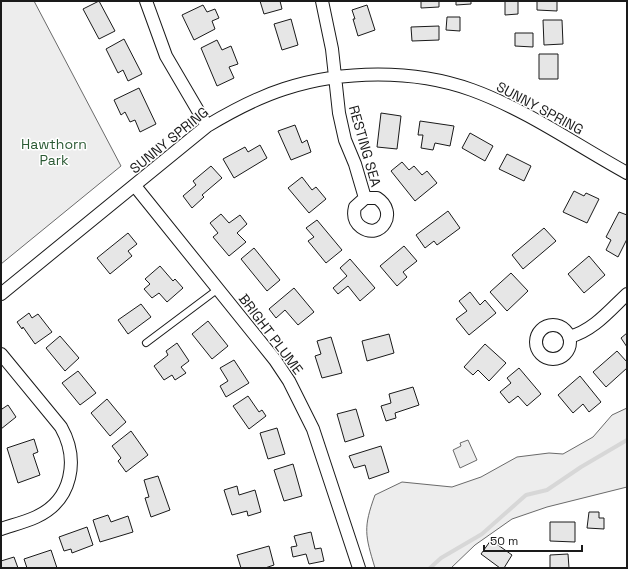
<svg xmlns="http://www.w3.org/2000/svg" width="628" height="569" font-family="'Space Grotesk',sans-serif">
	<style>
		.green { fill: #ededed; stroke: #6a6a6a }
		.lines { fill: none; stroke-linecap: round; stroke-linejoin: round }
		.stream { stroke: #d7d7d7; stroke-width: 4 }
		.building { fill: #e6e6e6; stroke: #1a1a1a }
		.service-casing { stroke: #1a1a1a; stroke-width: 8 }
		.minor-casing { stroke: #1a1a1a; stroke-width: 14 }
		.service { stroke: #fff; stroke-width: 6 }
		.minor { stroke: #fff; stroke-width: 12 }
		.labels { text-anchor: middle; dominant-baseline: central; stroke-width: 3; stroke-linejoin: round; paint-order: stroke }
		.street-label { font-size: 14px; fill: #1a1a1a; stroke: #fff }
		.park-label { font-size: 14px; fill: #2b5a34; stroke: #fff }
	</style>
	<rect width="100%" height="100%" fill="#fff"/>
	<path class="green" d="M1,1h33l87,165 -120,98z
		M627,408v79l-80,20 -35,12 -37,26 -24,23h-76c-10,-33 -12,-40 0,-73l27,-13 50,5 29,-10 36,-20 32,-4 14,1 30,-17 19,-22z
		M468,440l9,20 -17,8 -7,-18 8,-4 -1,-3z"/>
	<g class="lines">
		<path class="stream" d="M430,568l11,-10 41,-24 44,-39 21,-5 34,-23 46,-27"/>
	</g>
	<path class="building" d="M99,1l16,30 -16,8 -16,-30z
		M260,1h20l2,8 -18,5z
		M421,1h18v6l-18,1z
		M456,1h15v3l-15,1z
		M505,1h13v13l-13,1z
		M537,1h20v10l-20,-1z
		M203,5l4,7 8,-3 4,9 -7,3 3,8 -21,11 -12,-25z
		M367,5l8,25 -17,6 -5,-17h2l-3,-9z
		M447,17h13v14l-14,-1z
		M291,19l7,26 -16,5 -8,-26z
		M543,20h19l1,24 -19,1z
		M439,26v14l-27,1 -1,-14z
		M515,33h18v14l-18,-1z
		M124,39l18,35 -14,7 -5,-11 -5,3 -12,-24z
		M217,40l5,10 9,-4 7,18 -9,3 5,11 -17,8 -16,-38z
		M539,54h19v25h-19z
		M139,88l17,36 -16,8 -5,-12 -5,2 -5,-10 -4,3 -7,-15z
		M381,113l20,3 -4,33 -20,-2z
		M420,121l34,5 -4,20 -15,-3 -2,7 -12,-2 2,-13h-5z
		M295,125l7,18 5,-3 4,12 -20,8 -13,-29z
		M470,133l23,13 -8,15 -23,-13z
		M260,145l7,13 -33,20 -11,-19 22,-12 3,5z
		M507,154l24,12 -7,15 -25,-12z
		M402,162l7,8 5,-4 8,9 5,-4 10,12 -22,18 -24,-30z
		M211,166l11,12 -20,17 2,2 -12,11 -9,-12 13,-11 -3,-4z
		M302,177l10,13 4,-3 10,12 -17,14 -21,-25z
		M574,191l10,5 2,-3 13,6 -12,24 -24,-11z
		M448,211l12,17 -23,17 -3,-4 -9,7 -9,-13z
		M619,212l8,3v24l-9,18 -12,-7 5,-10 -5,-3z
		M221,214l8,9 11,-8 7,9 -10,9 9,9 -17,14 -16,-19 5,-4 -8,-10z
		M317,220l25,30 -16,13 -18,-22 6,-4 -8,-9z
		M544,228l12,13 -33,28 -11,-14z
		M128,233l9,11 -9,7 4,5 -22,18 -13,-16z
		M404,246l13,15 -14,11 4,5 -10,9 -17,-20z
		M254,248l26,32 -13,11 -26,-32z
		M589,256l16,19 -21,18 -16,-19z
		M350,259l25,29 -15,13 -12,-15 -10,8 -5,-6 14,-12 -7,-8z
		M160,266l13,15 2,-2 8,9 -16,14 -8,-9 -7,5 -8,-9 6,-5 -5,-5z
		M511,273l17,18 -21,20 -17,-19z
		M294,288l20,24 -16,13 -13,-15 -9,8 -7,-9z
		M470,292l10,13 5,-5 11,13 -27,22 -13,-16 11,-8 -8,-10z
		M141,304l10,13 -23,17 -10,-14z
		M29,313l3,5 6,-4 14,18 -17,12 -12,-17 -1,2 -5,-7z
		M208,321l20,25 -16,13 -20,-25z
		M627,333v14l-6,-9z
		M389,334l5,19 -27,8 -5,-20z
		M60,336l19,22 -14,13 -19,-23z
		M331,337l11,36 -20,5 -7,-22 6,-2 -4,-13z
		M177,343l12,18 -8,6 5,6 -11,7 -3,-5 -8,5 -10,-14 14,-11 -2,-4z
		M485,344l21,19 -17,18 -11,-11 -5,5 -9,-8z
		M617,351l10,11v6l-21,19 -13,-15z
		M234,360l15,23 -23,14 -6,-11 8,-5 -8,-13z
		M519,368l22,26 -14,12 -9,-10 -9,7 -9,-11 11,-9 -4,-5z
		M78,371l18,22 -16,12 -18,-22z
		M580,376l21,26 -12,10 -6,-8 -10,9 -15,-18z
		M413,387l6,18 -24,8 1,5 -10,3 -5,-15 10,-3 -2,-9z
		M248,396l11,16 3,-2 4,6 -17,13 -16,-23z
		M107,399l19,23 -16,14 -19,-23z
		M8,405l8,12 -15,12v-22l1,2z
		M356,409l8,27 -19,6 -8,-28z
		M277,428l8,26 -17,5 -8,-26z
		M131,431l17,24 -22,17 -8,-11 3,-3 -9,-12z
		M34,439l4,13 -5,2 7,21 -22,8 -11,-35z
		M381,446l8,26 -20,7 -4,-14 -11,3 -5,-12z
		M293,464l9,32 -18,5 -10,-31z
		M158,476l12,34 -19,7 -6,-19 4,-1 -5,-17z
		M237,486l2,9 16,-5 6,22 -13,4 -1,-5 -15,4 -8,-25z
		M589,512h10v6h5v11l-17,-1z
		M108,515l3,7 17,-6 5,16 -33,10 -7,-22z
		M550,522h25v20l-25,-1z
		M87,527l6,18 -21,8 -1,-4 -7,2 -5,-14z
		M311,532l4,17 6,-1 3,13 -15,3 -3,-10 -13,3 -2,-10 6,-1 -3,-10z
		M491,540l21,15 -8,13h-4l-19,-14z
		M269,546l5,19 -9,3h-24l-4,-13z
		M51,550l6,18h-30l-3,-9z
		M568,554l1,14h-19v-13z
		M14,557l4,11h-17v-7z"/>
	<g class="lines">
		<defs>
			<path id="service" d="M146,343l72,-54"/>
			<path id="minor" d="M146,1l20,55 41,70
				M322,1l10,48 7,64 6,27 10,24 10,34 -10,9c-2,8 -1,15 6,20 20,14 38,-15 16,-29h-12
				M135,186l140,174 14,21 24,48 46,139
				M1,294l206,-168c25,-15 49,-28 77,-37 58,-19 130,-20 188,1 55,20 104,55 155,83
				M536 342a17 17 0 1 1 34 0a17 17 0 1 1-34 0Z
				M569,337c24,-6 41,-27 58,-43
				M1,354l60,73c18,32 12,73 -25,90 -11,5 -23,8 -35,12"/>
		</defs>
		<use href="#service" class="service-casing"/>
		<use href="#minor" class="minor-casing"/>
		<use href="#service" class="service"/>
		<use href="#minor" class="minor"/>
	</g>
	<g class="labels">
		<g class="street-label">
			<text transform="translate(540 108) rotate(28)">SUNNY SPRING</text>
			<text transform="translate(169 140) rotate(-39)">SUNNY SPRING</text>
			<text transform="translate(365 146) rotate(74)">RESTING SEA</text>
			<text transform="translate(271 334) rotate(53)">BRIGHT PLUME</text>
		</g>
		<g class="park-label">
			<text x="54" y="144">Hawthorn<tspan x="54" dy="16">Park</tspan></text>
		</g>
	</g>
	<rect width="628" height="569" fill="none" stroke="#1a1a1a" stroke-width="4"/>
	<path d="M484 545v6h98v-6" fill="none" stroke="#1a1a1a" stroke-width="2"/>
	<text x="490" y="545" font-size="12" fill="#1a1a1a" stroke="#ffffff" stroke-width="3" paint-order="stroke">50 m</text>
</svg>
